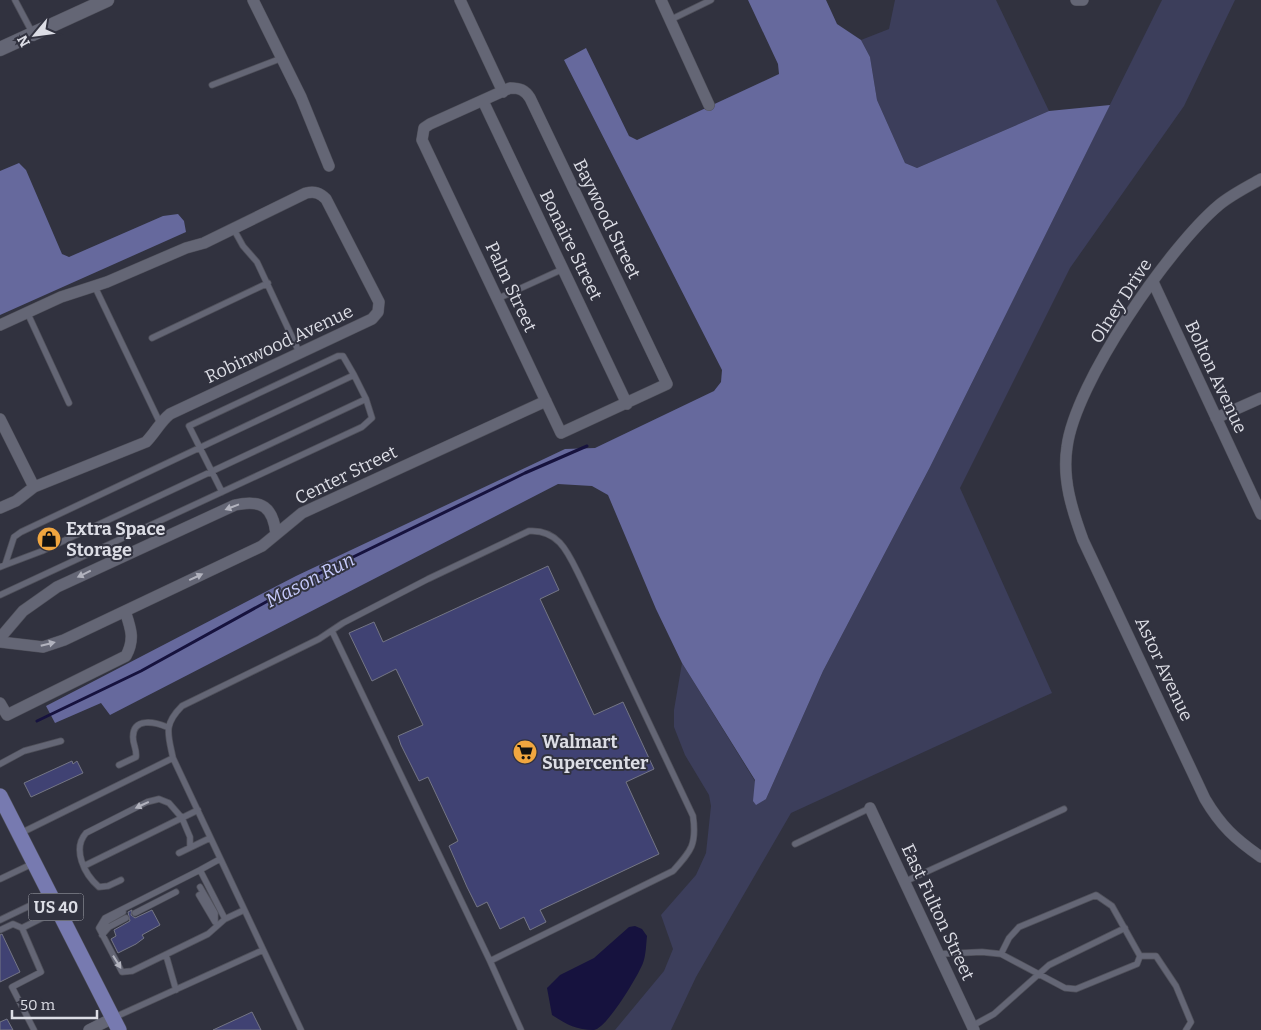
<svg xmlns="http://www.w3.org/2000/svg" width="1261" height="1030" font-family="Bitter,serif">
	<style>
		.green { fill: #3c3e5b }
		.forest { fill: #66699d }
		.water { fill: #16123e }
		.lines { fill: none; stroke-linecap: round; stroke-linejoin: round }
		.stream { stroke: #16123e; stroke-width: 3 }
		.building { fill: #404273; stroke: #747685 }
		.service-casing { stroke: #50515b; stroke-width: 7 }
		.minor-casing { stroke: #50515b; stroke-width: 12 }
		.tertiary-casing { stroke: #50515b; stroke-width: 15 }
		.primary-casing { stroke: #50515b; stroke-width: 16 }
		.service { stroke: #646675; stroke-width: 5.5 }
		.minor { stroke: #646675; stroke-width: 11 }
		.tertiary { stroke: #646675; stroke-width: 14 }
		.primary { stroke: #777ab0; stroke-width: 15 }
		.oneway { fill: #b2b3be }
		.labels { text-anchor: middle; dominant-baseline: central; stroke-width: 4; stroke-linejoin: round; paint-order: stroke }
		.shield { fill: #31323f; stroke: #a9aab3; stroke-width: 1 }
		.shield-label { font-size: 16px; font-weight: bold; fill: #dcdde5 }
		.street-label { font-size: 18px; fill: #dcdde5; stroke: #31323f }
		.poi-label { font-size: 18px; font-weight: bold; fill: #dcdde5; stroke: #31323f; text-anchor: start }
		.water-label { font-size: 19px; font-style: italic; fill: #c7cbfc; stroke: #31323f }
	</style>
	<rect width="100%" height="100%" fill="#31323f"/>
	<path class="green" d="M895,0h101l53,111 -132,57 -12,-5 -28,-63 -7,-43 -9,-17 28,-11z
		M1162,0h73l-51,106 -114,162 -110,220 92,205 -261,120 -95,164 -25,53h-56l49,-59 9,-22 -12,-34 35,-40 10,-22 5,-47 -2,-11 -24,-40 -11,-28v-17l8,-47 84,136 57,-128 107,-204z"/>
	<path class="forest" d="M748,0h78l11,24 24,16 9,17 7,43 28,63 12,5 132,-57 61,-6 -180,362 -107,204 -57,128 -10,6 -3,-4 2,-21 -73,-117 -26,-54 -48,-114 -16,-9 -34,-2 -448,231 -9,-12 -46,20 -9,-17 250,-130 269,-127 30,-1 119,-57 7,-9 1,-12 -158,-310 22,-12 43,88 8,4 142,-66 -1,-10z
		M19,163l7,7 36,84 7,3 94,-41 15,-2 6,7 2,11 -186,83v-144z"/>
	<path class="water" d="M635,926l7,3 5,7c-1,9 -1,19 -4,27 -5,13 -36,65 -49,67 -18,0 -28,-6 -42,-15l-5,-27 13,-13 34,-17 35,-31z"/>
	<g class="lines">
		<path class="stream" d="M37,721l104,-50 163,-90 221,-108 62,-27"/>
	</g>
	<path class="building" d="M548,566l11,24 -19,9 54,116 29,-13 31,67 -28,13 33,72 -119,56 6,12 -16,8 -6,-13 -24,12 -13,-27 -10,5 -10,-20 -18,-41 9,-5 -30,-64 -9,4 -18,-36 -3,-9 25,-11 -27,-56 -24,12 -23,-48 25,-11 9,20z
		M72,761l1,3 4,-3 6,12 -52,24 -7,-14z
		M132,910l-1,5 4,3 17,-8 8,15 -18,10 2,3 -8,6 -18,9 -7,-14 5,-3 -2,-6 16,-9 -2,-9z
		M2,934l18,38 -20,10v-47z
		M252,1012l9,18h-48z
		M7,1019l6,11h-13v-8z"/>
	<g class="lines">
		<defs>
			<path id="service" d="M15,0l18,34
				M670,20l41,-20
				M212,85l70,-27
				M233,228l10,18 14,16 43,92
				M94,285l66,138
				M497,299l66,-30
				M27,312l42,91
				M152,338l116,-55
				M222,492l-33,-66 149,-70h5l11,19
				M5,565l37,-14 324,-152
				M0,567l5,-2 9,-28 7,-5 333,-157 12,24 6,19 -10,9 -362,168
				M332,631l158,330
				M173,758l128,272
				M0,764l24,-13 37,-10
				M119,765l17,-8c1,-8 -3,-12 -3,-20 0,-20 22,-15 34,-10
				M21,833l152,-75c-5,-24 -10,-33 9,-52l137,-67 24,-16 85,-44 101,-48c31,-2 40,24 52,48l112,237c4,29 -2,35 -20,55l-183,90 31,69
				M795,844l75,-36
				M179,853l31,-15
				M84,866l114,-56
				M200,870l20,-11
				M0,879l34,-16
				M121,880l-13,6 -9,1c-15,-13 -27,-38 -13,-54l61,-31 12,-3 10,4 13,15 8,19v10
				M904,882l160,-73
				M200,887l15,26v7
				M199,895l16,27
				M135,913l41,-21
				M225,919l-25,-49 -95,48 -6,10 23,44 10,-1 76,-37 17,-15 19,-9
				M0,920l50,-24
				M22,928l19,44 -29,15 22,43
				M0,930l13,-6 9,4 34,-17
				M103,930l4,-9 16,-9
				M102,935l7,-8 17,-9
				M938,954l44,-2 19,2 8,-16 10,-11 77,-32 16,11 28,50 -3,8 -61,25 -11,-1 -64,-34
				M166,955l10,35
				M1140,956h16l20,30 15,36 -5,8
				M113,1018l150,-68
				M972,1026l22,-12 55,-49 76,-37"/>
			<path id="minor" d="M253,0l48,97 28,69
				M460,0l43,92
				M661,0l48,105
				M1076,0h7
				M510,88c10,0 15,2 20,10l137,286 -106,49 -139,-293 2,-12 6,-4z
				M483,101l144,303
				M1261,179c-14,8 -30,16 -42,26 -50,42 -144,178 -152,242 -5,32 5,63 16,93l122,259c16,27 30,40 56,58
				M1153,282l108,232
				M0,325l61,-28 46,-15 79,-34 18,-5 102,-50c9,-2 14,0 20,6l53,103 -1,10 -6,7 -202,95c-10,8 -15,19 -24,28l-112,45 -18,14 -16,7
				M1216,418l45,-20
				M0,419l34,68
				M0,638l23,-27 34,-24 178,-82c27,-6 38,2 41,29
				M0,642l43,5 21,-7 198,-94 40,-33 244,-112
				M0,703l7,12 119,-59c9,-17 5,-27 -1,-45
				M870,808l104,222
				M89,1030l24,-12"/>
			<path id="tertiary" d="M0,49l107,-49"/>
			<path id="primary" d="M0,796l119,234"/>
		</defs>
		<use href="#service" class="service-casing"/>
		<use href="#minor" class="minor-casing"/>
		<use href="#tertiary" class="tertiary-casing"/>
		<use href="#primary" class="primary-casing"/>
		<use href="#service" class="service"/>
		<use href="#minor" class="minor"/>
		<use href="#tertiary" class="tertiary"/>
		<use href="#primary" class="primary"/>
	</g>
	<defs><path id="oneway-solid" d="M-6-.8H1V-3.2L6.5 0L1 3.2V.8H-6Z" transform="scale(1.25)"/></defs>
	<g class="oneway">
		<use href="#oneway-solid" transform="translate(232 507) rotate(159)"/>
		<use href="#oneway-solid" transform="translate(84 574) rotate(154)"/>
		<use href="#oneway-solid" transform="translate(196 577) rotate(-25)"/>
		<use href="#oneway-solid" transform="translate(48 644) rotate(-14)"/>
		<use href="#oneway-solid" transform="translate(142 805) rotate(155)"/>
		<use href="#oneway-solid" transform="translate(117 962) rotate(58)"/>
	</g>
	<defs>
		<symbol id="shop-disc" viewBox="-11 -11 22 22"><circle r="9.5" fill="#f1a63f" stroke="#31323f"/><path d="M-5-2.5h2.3a2.7 3.5 0 0 1 5.4 0H5L5.5 6h-11ZM-1.5-2.5h3a1.5 2.3 0 0 0-3 0Z" fill="#111"/></symbol>
		<symbol id="supermarket-disc" viewBox="-11 -11 22 22"><circle r="9.5" fill="#f1a63f" stroke="#31323f"/><path d="M-6-5.5h2.5l.6 2H6L4.5 2H-2.5L-4.4-4H-6ZM-1.5 3.2a1.3 1.3 0 1 0 .1 0ZM3 3.2a1.3 1.3 0 1 0 .1 0Z" fill="#111"/></symbol>
	</defs>
	<g fill-rule="evenodd">
		<use href="#shop-disc" x="35" y="525" width="28" height="28"/>
		<use href="#supermarket-disc" x="511" y="738" width="28" height="28"/>
	</g>
	<g class="labels">
		<rect class="shield" x="28.5" y="893.5" width="55" height="27" rx="4"/>
		<g class="shield-label">
			<text x="56" y="907">US 40</text>
		</g>
		<g class="street-label">
			<text transform="translate(607 219) rotate(64)">Baywood Street</text>
			<text transform="translate(571 245) rotate(64)">Bonaire Street</text>
			<text transform="translate(511 287) rotate(65)">Palm Street</text>
			<text transform="translate(1121 301) rotate(-57)">Olney Drive</text>
			<text transform="translate(279 344) rotate(-25)">Robinwood Avenue</text>
			<text transform="translate(1216 377) rotate(65)">Bolton Avenue</text>
			<text transform="translate(346 475) rotate(-26)">Center Street</text>
			<text transform="translate(1164 669) rotate(65)">Astor Avenue</text>
			<text transform="translate(938 912) rotate(65)">East Fulton Street</text>
		</g>
		<g class="poi-label">
			<text x="66" y="529">Extra Space<tspan x="66" dy="21">Storage</tspan></text>
			<text x="542" y="742">Walmart<tspan x="542" dy="21">Supercenter</tspan></text>
		</g>
		<g class="water-label">
			<text transform="translate(310 580) rotate(-27)">Mason Run</text>
		</g>
	</g>
	<g transform="translate(35 35) rotate(241)" stroke="#31323f" stroke-width="4" paint-order="stroke">
	<path d="M0-4L9 19L0 12L-9 19Z" fill="#dcdde5"/>
	<text y="-8" font-size="14" font-weight="bold" text-anchor="middle" fill="#dcdde5">N</text>
	</g>
	<path d="M12 1010v8h85v-8" fill="none" stroke="#dcdde5" stroke-width="2.5"/>
	<text x="20" y="1010" font-size="15" fill="#dcdde5" stroke="#31323f" stroke-width="4" paint-order="stroke">50 m</text>
</svg>
